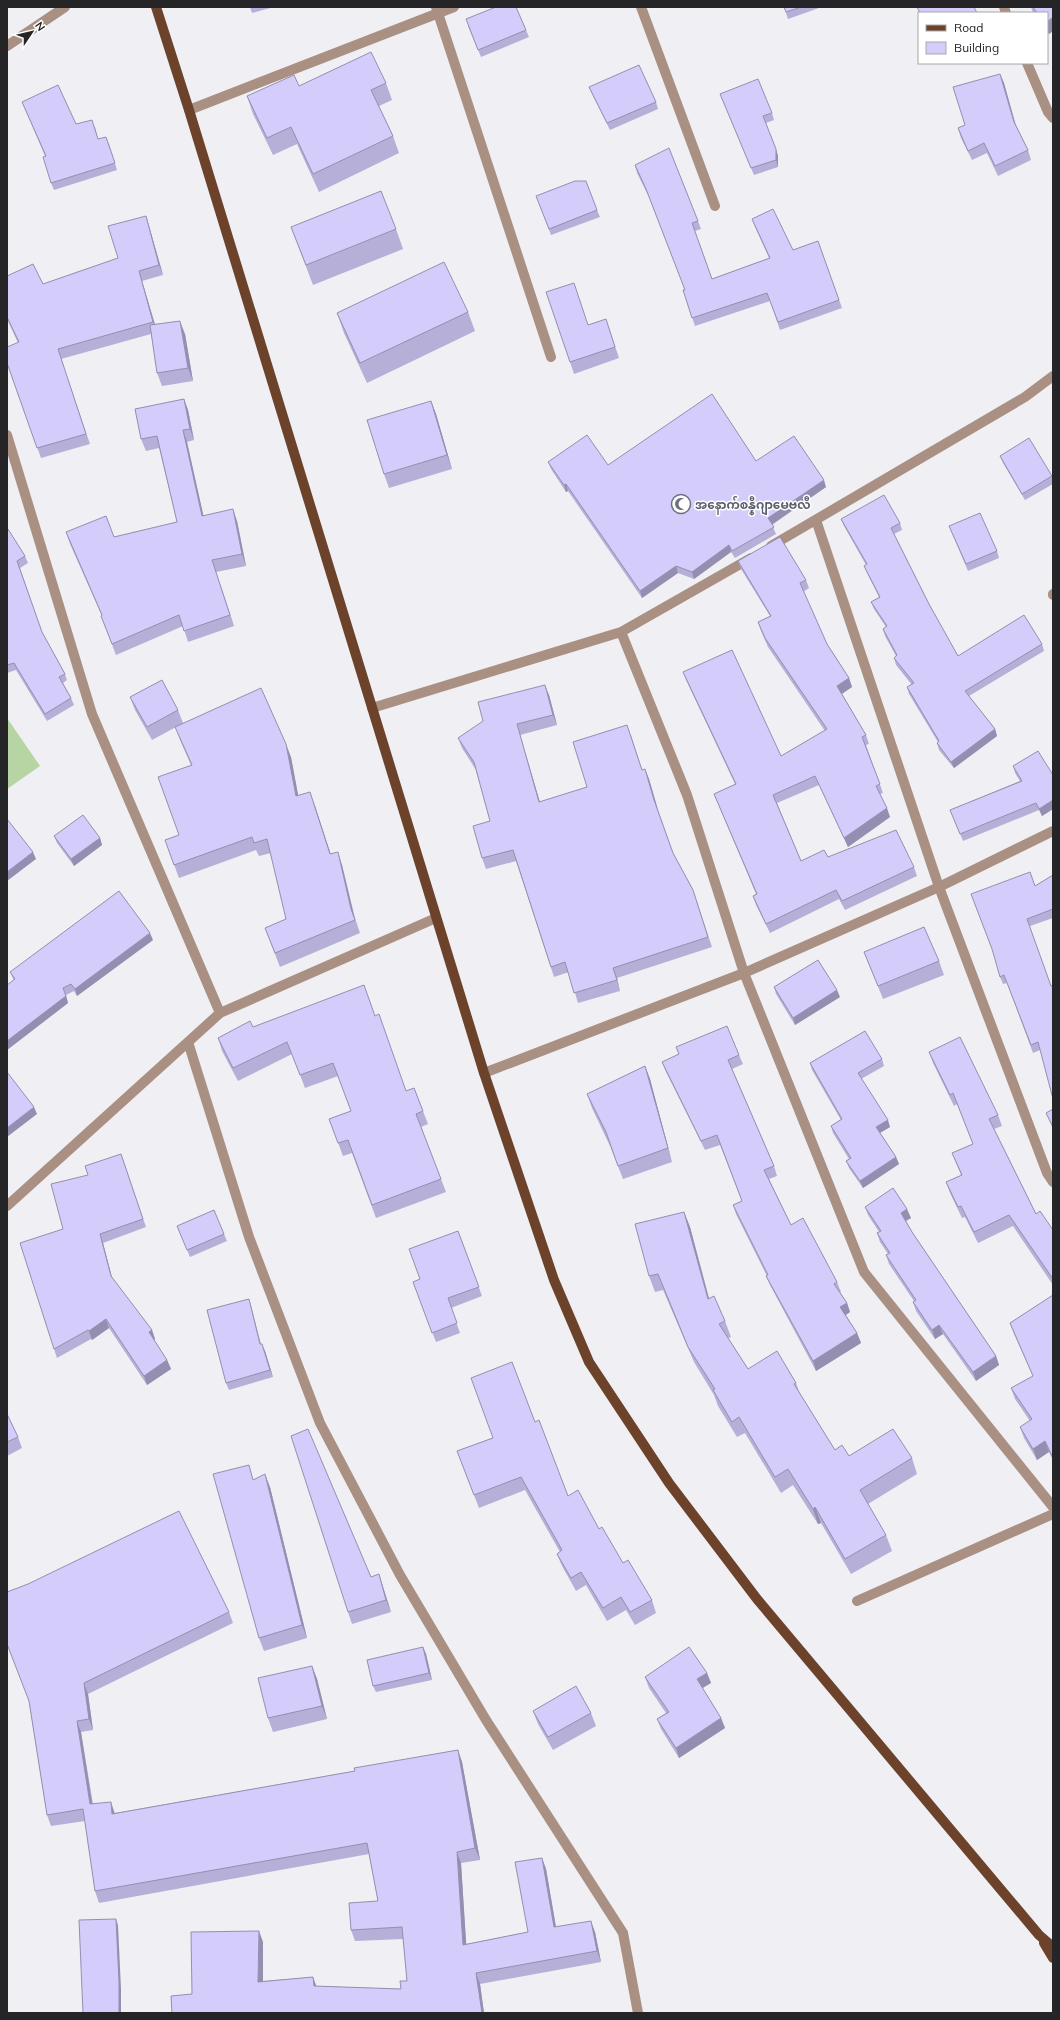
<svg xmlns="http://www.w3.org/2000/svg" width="1060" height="2020" font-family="Mulish,'Noto Sans Myanmar',sans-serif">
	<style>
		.green { fill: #b6d5a2 }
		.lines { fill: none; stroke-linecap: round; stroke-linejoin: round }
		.minor { stroke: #a99082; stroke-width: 10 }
		.major { stroke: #6c432a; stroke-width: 10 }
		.wall { fill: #b6afd8 }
		.shaded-wall { fill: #948fb0 }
		.building { fill: #d4ccfb; stroke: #948fb0 }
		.labels { text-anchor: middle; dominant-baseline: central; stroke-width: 3; stroke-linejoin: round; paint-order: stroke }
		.worship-label { font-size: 12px; font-weight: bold; fill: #5b616d; stroke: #fff; text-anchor: start }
	</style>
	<rect width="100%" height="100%" fill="#efeff4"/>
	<path class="green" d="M7,718l33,48 -33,23z"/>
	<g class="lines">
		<path class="minor" d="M436,7l115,350
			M641,7l74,199
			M1004,7l2,6
			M7,46l58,-39
			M1027,63l21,49 5,6
			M189,110l265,-103
			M7,435l85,279 128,299
			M816,520l123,367 108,286 6,9
			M771,546l254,-149 28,-21
			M1053,594v1
			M621,632l66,163 57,178 120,299 189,235
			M372,708l249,-76 130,-74
			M188,1042l61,195 71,186 80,152 86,145 137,213 15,80
			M484,1073l260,-100 195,-86 114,-56
			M7,1206l213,-193 216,-95
			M857,1601l196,-87"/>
		<path class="major" d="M156,7l33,103 295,963 70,207 35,82 80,121 88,116 282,336 14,12
			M1044,1943l9,15"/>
	</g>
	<path class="wall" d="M250,7h24l-22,6z
		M784,7h35v1l-31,11z
		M1031,7h22v24l-4,3 -2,-2v-19h-14z
		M468,26l58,4 3,7 -48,20z
		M1000,74l4,9 12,42 12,25 3,10 -33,16 -11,-23 -15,7 -11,-22 -3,-10 7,-3z
		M386,83l6,17 -13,6 14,30 6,17 -80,39 -22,-48 -24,11 -20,-41 -6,-18 52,-10z
		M589,87l67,15 2,7 -48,21 -18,-36z
		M720,94l52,19 2,7 -8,3 12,33v11l-24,8z
		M22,102l54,22 19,3 3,12 11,5 8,26 -63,20 -3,-7 -6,-27z
		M635,165l63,56 3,8 -6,2 17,48 57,-21 -14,-31 -3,-8 41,31 25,-9 24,67 -62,22 -10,-29 -75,25 -12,-36h2l-36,-93 -12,-24z
		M536,196l61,14 3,7 -49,18z
		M146,216l3,10 14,49 -21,6 13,43 30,10 8,47 -31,5 -5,-13 -6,-39 -90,25 29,85 -49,14 -34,-95 11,-20 -11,-24v-43l36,8 75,-26z
		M291,227l105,2 7,20 -90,36z
		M468,312l7,19 -108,52 -23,-50 -7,-20z
		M606,319l13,39 -45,16 -4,-12 19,-37z
		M184,399l4,11 6,30 -7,2 16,73 34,6 9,45 -30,6 18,54 -46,16 -5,-16 -67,29 -15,-39h1l-32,-72 -4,-12 48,5 63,-15 -18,-74 -13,3 -5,-12z
		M431,401l5,13 16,55 -63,19 -5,-14z
		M1000,456l52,20 1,3v5l-28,16 -22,-37z
		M756,461l70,26 -54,38 4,9 -41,24 -4,-6 -37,27 -16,-6 -36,25 -74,-107 -2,1 -15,-23 -3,-7 60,3z
		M841,519l59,4 2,7 -8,4 35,70 29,52 84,-12 2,7 -75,45 26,33 2,7 -43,32 -15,-18 -2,-7 1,-1 -29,-48 -2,-7 5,-2 -16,-20 -2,-7 2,-2 -11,-20 -2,-7 3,-2 -12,-18 -3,-7 8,-5 -12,-24 -3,-7 2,-1 -22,-39z
		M949,526l48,25 2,7 -31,13z
		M7,530l18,26 3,7 -8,5 22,65 23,41 2,6 -4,3 8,15 3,7 -27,16 -31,-51 -9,3z
		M738,561l68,19 3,8 -6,4 24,52 22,34 3,9 -10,7 24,41 3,9 -3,1 17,48 -3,1 10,23 -42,30 -29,-62 -42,18 24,58 27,-4 86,10 3,9 -72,34 -6,-11 -69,34 -14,-28 -3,-9 3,-2 -42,-100 21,-10 -49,-104 -3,-8 98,84 44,-25 -57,-84 -7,-16 -3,-9 12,-6 -29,-47z
		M549,695l8,30 -37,10 20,67 47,-15 44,-52 11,35 3,-1 4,10 9,31 15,43 20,37 19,57 -95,31 3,13 -42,12 -9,-31 -15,5 -38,-116 -30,8 -4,-11 8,-37 -14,-51 -14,-22 -4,-10z
		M130,697l48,13 5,13 108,34 7,39 17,10 15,48 12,11 13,53 5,15 -80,34 -15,-39 21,-9 -15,-66 -12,3 -3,-6 -77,28 -14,-38 14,-5 12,-70 -11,-25 -4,-13 -24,13 -17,-30z
		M1013,766l40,9v34l-11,7 -3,-6 -76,31 -13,-31 70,-29 -5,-8z
		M54,836l46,2 2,7 -28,21 -17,-23z
		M1053,875v43l-23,8 10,124 -7,3 -26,-70 -4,1 -3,-7 35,-91z
		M153,940l-76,56 -3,-5 -8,4 2,8 -61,47v-65l7,-4 -4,-9z
		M864,952l75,9 5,14 -61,24z
		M774,987l66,10 -45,28 -19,-31z
		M375,1016l31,75 8,-3 14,36 -7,3 25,65 -70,26 -24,-65 -9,3 -14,-37 22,-8 -13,-35 -33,12 -13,-34 -54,27 -16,-30 -4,-13 35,-11z
		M676,1047l63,8 4,9 -11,5 42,97 3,10 -8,3 22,46 46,57 4,10h-1l7,11 3,9 -4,3 11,18 4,10 -45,28 -46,-86 -4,-9h1l-31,-62 -3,-9 9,-4 -22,-56 -15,5 -39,-78 -4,-10 17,-8z
		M929,1052l69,63 4,11 -8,3 42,85 17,16v55l-40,-59 -35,17 -13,-26 -3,1 -12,-25 -4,-11 15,-7 -9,-22 21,-9 -16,-40 -3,2 -21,-43z
		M882,1059l2,7 -23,13 29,48 -10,6 16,24 3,7 -36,24 -14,-20 -3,-7 3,-2 -16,-26 -2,-7 10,-6 -29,-50 -2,-7z
		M645,1066l5,13 22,83 -49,17 -13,-33 -18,-38 -5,-14z
		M1053,1109v20l-7,-16z
		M121,1154l25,73 -43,16 9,35 40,52 3,9 -1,1 13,20 4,9 -24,16 -38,-57 -17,12 -1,-1 -34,19 -3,-9 9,-120 25,-54z
		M865,1207l46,11 -5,3 6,11 84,124 3,9 -23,16 -33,-47 -8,5 -19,-28 -3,-9 1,-1 -25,-37 -3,-9 2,-1 -8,-12 -3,-9 2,-1 -11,-17z
		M684,1212l6,15 19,71 16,23 6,16 -3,1 20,31 48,14 4,11 35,56 14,6 63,2 5,16 -49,30 18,31 6,16 -41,23 -30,-51 -3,1 -25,-39 -12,8 -36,-60 -8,4 -19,-31 -4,-11 -20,-33 -31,-72 -8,2 -6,-16z
		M177,1226l47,8 3,7 -37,16z
		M458,1231l24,65 -31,12 9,25 -24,9 -23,-60 7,-3z
		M1053,1295v165l-4,-8 -12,8 -13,-22 -4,-11 10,-6 -15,-22 -4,-11 22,-12 -19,-42 -4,-11z
		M251,1306l10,38 4,7 8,26 -44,13 -3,-7z
		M7,1414l11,23 4,11 -15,8z
		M535,1422l33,74 31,33 24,34 29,37 4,13 -21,12 -9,-15 -19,11 -21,-36 -10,6 -14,-25 -5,-12 3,-2 -35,-62 -46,18 -22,-57z
		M270,1487l37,151 -43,13 -5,-13z
		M379,1574l12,38 -39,12 -4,-12 23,-35z
		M229,1612l4,11 -145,71 5,36 -12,2 12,72 22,9 240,-42 103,-21 4,12 18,98 -19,3 5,81 62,-12 14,-74 4,11 10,58 39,5 6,30 -121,22 4,29 -292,-19 71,-52v39l50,-4 3,9 85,3 6,-8 -4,-42 -48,2 -4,-11 27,-29 -9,-47 -270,49 -4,-12 -10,-70 -34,5 -4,-11 -18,-113z
		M423,1647l3,7 6,26 -56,12 -3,-6z
		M312,1666l5,13 10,40 -54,13 -5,-14z
		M707,1673l4,10 -9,5 19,30 4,10 -46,30 -18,-29 -4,-10 9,-6 -17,-25 -4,-11z
		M533,1711l58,2 5,13 -43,24 -15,-26z"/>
	<path class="shaded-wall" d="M1053,17v14l-4,3 -2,-5v-7z
		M1000,74l4,9 13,48 -3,-9z
		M776,149l2,7v11l-2,-7z
		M146,216l3,10 14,49 -4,-10z
		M139,271l3,10 15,51 -4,-10z
		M180,321l5,13 8,47 -5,-13z
		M184,399l4,11 6,30 -4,-11z
		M431,401l5,13 16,55 -5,-14z
		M183,430l4,12 19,85 -4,-11z
		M824,480l2,7 -55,38 -3,-7z
		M566,484l2,7 -2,1 -2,-7z
		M233,509l4,12 9,45 -4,-12z
		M729,545l2,7 -37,27 -2,-7z
		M212,560l22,66 -4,-11z
		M676,566l2,7 -36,25 -2,-7z
		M849,678l3,9 -12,8 -3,-9z
		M545,685l4,10 8,30 -4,-10z
		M517,724l3,11 23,78 -4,-11z
		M995,729l2,7 -43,32 -3,-6z
		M286,744l5,13 10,53 -5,-14z
		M645,769l4,10 9,31 -4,-10z
		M310,792l5,14 20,61 -5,-13z
		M1053,800v9l-11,7 -3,-7z
		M887,808l3,9 -42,30 -4,-9z
		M100,838l2,7 -28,21 -3,-7z
		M33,852l3,7 -29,22v-9z
		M338,852l4,13 13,55 -4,-11z
		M150,933l3,7 -76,56 -2,-7z
		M613,968l4,10 3,13 -3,-11z
		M837,990l3,7 -45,28 -2,-7z
		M66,996l2,7 -61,47v-9z
		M645,1066l5,13 22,83 -4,-14z
		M34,1107l3,7 -30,23v-9z
		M888,1120l2,7 -12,7 -2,-7z
		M896,1157l3,7 -36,24 -3,-7z
		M907,1209l4,9 -7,4 -3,-9z
		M684,1212l6,15 23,87 -5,-15z
		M100,1234l3,9 11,42 -3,-9z
		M249,1299l2,7 11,45 -2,-7z
		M847,1303l3,9 -6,4 -4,-9z
		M106,1319l3,9 -17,12 -3,-9z
		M939,1325l4,9 -8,5 -3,-9z
		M152,1330l3,9 -3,2 -3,-9z
		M857,1333l4,10 -45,28 -3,-10z
		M262,1344l3,7 8,26 -3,-7z
		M996,1356l3,9 -23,16 -3,-9z
		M167,1360l4,9 -24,16 -3,-9z
		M1045,1441l4,11 -12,8 -4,-11z
		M265,1474l5,13 37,151 -5,-13z
		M815,1507l6,16 -3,1 -5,-15z
		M379,1574l4,13 8,25 -5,-12z
		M423,1647l3,7 6,26 -3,-7z
		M312,1666l5,13 10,40 -5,-13z
		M707,1673l4,10 -10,6 -4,-10z
		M84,1683l4,11 5,36 -4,-11z
		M721,1718l4,10 -46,30 -3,-10z
		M77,1721l4,11 13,84 -4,-12z
		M458,1750l4,12 18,98 -5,-12z
		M111,1802l4,12h-3z
		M457,1852l4,11 6,93 -4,-11z
		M542,1858l4,11 12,70 -4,-12z
		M116,1919l2,6 3,64v24h-2z
		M591,1921l4,11 6,30 -4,-11z
		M259,1931l4,11v51l-5,-11z
		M476,1973l4,11 4,29h-2z
		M313,1977l4,11 -3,-2z"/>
	<path class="building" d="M496,7h20l10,23 -48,20 -12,-31z
		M784,7h17l-15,5z
		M917,7h57l3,6h-57z
		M1033,7h20v10l-6,5v-9h-10z
		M371,52l15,31 -15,7 22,46 -80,38 -22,-47 -24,11 -20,-42 47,-21 5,11z
		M639,65l17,37 -49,21 -18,-36z
		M1000,74l14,48 14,28 -33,16 -11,-23 -16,8 -10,-23 7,-3 -12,-38z
		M758,79l14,34 -9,3 13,33v11l-25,8 -31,-74z
		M58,85l18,39 16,-4 6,19 8,-2 9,26 -64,20 -8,-26 3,-1 -24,-54z
		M669,148l29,73 -6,2 20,56 58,-21 -18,-39 21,-10 20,41 25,-9 21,59 -61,22 -11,-29 -75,25 -9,-28h2l-39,-101 -11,-24z
		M575,181h11l11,29 -48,19 -13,-33z
		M381,191l15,38 -90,36 -15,-38z
		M146,216l13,49 -20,6 14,51 -95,27 28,85 -49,14 -30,-85v-16l12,-5 -12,-25v-41l26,-12 10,20 75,-26 -10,-32z
		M444,262l24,50 -108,51 -23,-50z
		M574,283l14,42 18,-6 9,28 -45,15 -24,-70z
		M180,321l8,47 -31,5 -7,-48z
		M712,394l44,67 38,-25 30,44 -56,38 6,9 -42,24 -3,-6 -37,27 -16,-6 -36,25 -74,-107 -2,1 -16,-23 39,-27 21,30z
		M184,399l6,30 -7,1 19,86 31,-7 9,45 -30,6 18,55 -46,16 -5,-16 -67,29 -11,-28 1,-1 -36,-83 40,-16 8,21 63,-15 -20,-86 -16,3 -6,-30z
		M431,401l16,54 -63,19 -17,-54z
		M1029,438l23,38 -30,18 -22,-38z
		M884,495l16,28 -9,5 38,76 29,52 66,-41 18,29 -77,47 30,38 -44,33 -14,-19 2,-2 -32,-54 7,-4 -20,-25 3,-3 -14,-26 4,-3 -16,-24 9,-5 -16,-31 3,-2 -26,-45z
		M980,513l17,38 -31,13 -17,-38z
		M8,529l17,27 -8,5 25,71 23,42 -6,3 12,21 -26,16 -31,-51 -7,2v-135z
		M780,537l26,43 -6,3 27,61 22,34 -12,8 29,49 -4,2 18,47 -4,2 11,22 -43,30 -29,-62 -42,19 28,66 23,-11 4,7 68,-27 18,37 -72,34 -6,-11 -70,34 -13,-28 4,-2 -43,-100 22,-10 -53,-112 49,-22 49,106 46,-27 -62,-91 -7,-16 13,-6 -33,-55z
		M162,680l16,30 -31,17 -17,-30z
		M545,685l8,30 -36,9 22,78 48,-15 -14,-45 54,-17 15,45 3,-1 9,31 19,53 20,37 15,47 -95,31 4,12 -43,13 -9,-31 -14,5 -38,-117 -31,8 -9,-32 17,-5 -16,-59 -16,-24 25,-17 -5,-19z
		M261,688l25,56 10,52 14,-4 20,62 8,-2 13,57 4,11 -80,33 -10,-25 21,-9 -19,-80 -13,4 -2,-6 -78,28 -9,-25 14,-5 -21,-58 34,-12 -17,-38z
		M1038,751l15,24v25l-14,9 -3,-6 -76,31 -10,-24 72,-29 -9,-15z
		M83,815l17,23 -29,21 -17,-23z
		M7,819l26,33 -26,20z
		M1030,872l5,14 18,-11v34l-26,10 24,67 2,-1v114l-15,-57 -7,3 -27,-70 -4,2 -8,-28 -21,-55z
		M119,891l31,42 -75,56 -4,-5 -8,4 3,8 -59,45v-56l8,-6 -5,-7z
		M924,927l15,34 -61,25 -14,-34z
		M818,960l19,30 -44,28 -19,-31z
		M364,985l11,31 4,-2 27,77 8,-3 9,23 -7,3 25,65 -69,26 -24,-65 -10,3 -9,-24 22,-8 -18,-48 -33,12 -13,-33 -54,26 -15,-30 32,-17 3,6z
		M727,1026l12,29 -11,5 46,106 -10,4 27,55 12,-7 34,64 -3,2 13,19 -7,4 17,26 -44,28 -47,-85 2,-1 -35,-70 9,-4 -25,-66 -16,6 -39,-79 17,-8 -3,-7z
		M865,1031l17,28 -24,14 30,47 -12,7 20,30 -36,24 -14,-20 5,-3 -20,-32 11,-7 -32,-56z
		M960,1037l38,78 -9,4 47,95 4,-3 13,19v49l-44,-64 -35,17 -13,-26 -3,1 -12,-25 16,-7 -10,-22 21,-9 -20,-51 -3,2 -21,-43z
		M645,1066l23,82 -50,18 -12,-34 -19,-38z
		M7,1072l27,35 -27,21z
		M1053,1109v18l-7,-14z
		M121,1154l22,65 -43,15 11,42 41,54 -3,2 18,28 -23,16 -38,-57 -17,12 -1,-1 -34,19 -34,-106 43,-14 -12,-45 37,-9 -3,-9z
		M893,1188l14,21 -6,4 11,19 84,124 -23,16 -34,-47 -7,5 -19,-28 3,-2 -30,-45 4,-2 -13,-20 4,-2 -16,-24z
		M214,1210l10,24 -37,16 -10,-24z
		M684,1212l24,87 6,-3 11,25 -6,3 29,45 29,-18 19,32 -2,1 41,66 7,-5 7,11 44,-27 19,29 -52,32 26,45 -41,24 -30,-52 -2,2 -25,-40 -13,8 -36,-60 -7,5 -19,-32 2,-1 -27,-42 -30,-73 -9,2 -14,-52z
		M458,1231l21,56 -31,11 9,25 -25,10 -19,-51 7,-3 -11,-30z
		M1053,1295v163l-8,-17 -12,8 -13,-22 12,-8 -21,-31 22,-12 -23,-53z
		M249,1299l11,45h2l8,26 -44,13 -19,-73z
		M512,1362l23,60 4,-2 29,76 10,-6 21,39 3,-2 21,36 5,-3 24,40 -22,12 -9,-15 -18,11 -22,-36 -10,6 -14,-24 5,-4 -41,-73 -47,18 -17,-44 36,-13 -22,-60z
		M7,1414l11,23 -11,5z
		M308,1429l63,148 8,-3 7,26 -38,12 -57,-176z
		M249,1465l4,15 12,-6 37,151 -43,13 -46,-164z
		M179,1511l50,101 -145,71 5,36 -12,2 13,83 21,-2 1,12 243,-43 -1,-3 104,-18 17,98 -18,4 6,93 65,-13 -13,-70 27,-4 12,69 37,-6 6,30 -121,22 6,40h-310l-1,-17 21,-2 -1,-62 68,-1 -1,51 55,-5 1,9 87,3 -1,-8h7l-5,-54 -51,3 -2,-27 29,-2 -11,-58 -272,48 -12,-82 -36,6 -18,-114 -22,-57v-52l21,-8z
		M423,1647l6,26 -56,13 -6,-26z
		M689,1647l18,26 -10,6 24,39 -45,30 -19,-29 12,-7 -24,-35z
		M312,1666l10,40 -54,12 -10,-40z
		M576,1686l15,27 -43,24 -15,-26z
		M116,1919l3,63v31h-36l-4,-93z"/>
	<defs>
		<symbol id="mosque-ring" viewBox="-11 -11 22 22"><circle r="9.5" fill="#fff" stroke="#6b7280" stroke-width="1.5"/><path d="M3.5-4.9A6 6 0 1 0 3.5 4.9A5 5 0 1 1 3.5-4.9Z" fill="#6b7280"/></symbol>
	</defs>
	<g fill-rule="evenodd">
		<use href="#mosque-ring" x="670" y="493" width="22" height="22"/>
	</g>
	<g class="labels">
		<g class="worship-label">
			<text x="695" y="504">အနောက်စန္နီဂျာမေဗလီ</text>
		</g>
	</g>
	<rect width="1060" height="2020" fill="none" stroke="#252527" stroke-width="16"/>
	<rect x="918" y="12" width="130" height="52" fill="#ffffff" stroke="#a8a8a9"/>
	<rect x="926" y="25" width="20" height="6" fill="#6c432a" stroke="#a8a8a9"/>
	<text x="954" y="32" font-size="12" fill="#252527">Road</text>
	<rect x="926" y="42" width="20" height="12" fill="#d4ccfb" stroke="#a8a8a9"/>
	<text x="954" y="52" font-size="12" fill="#252527">Building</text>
	<g transform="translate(32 32) rotate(55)" stroke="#ffffff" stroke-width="3" paint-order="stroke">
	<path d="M0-3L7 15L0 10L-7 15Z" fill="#252527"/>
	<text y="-6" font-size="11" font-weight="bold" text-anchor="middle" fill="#252527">N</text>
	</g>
</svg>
